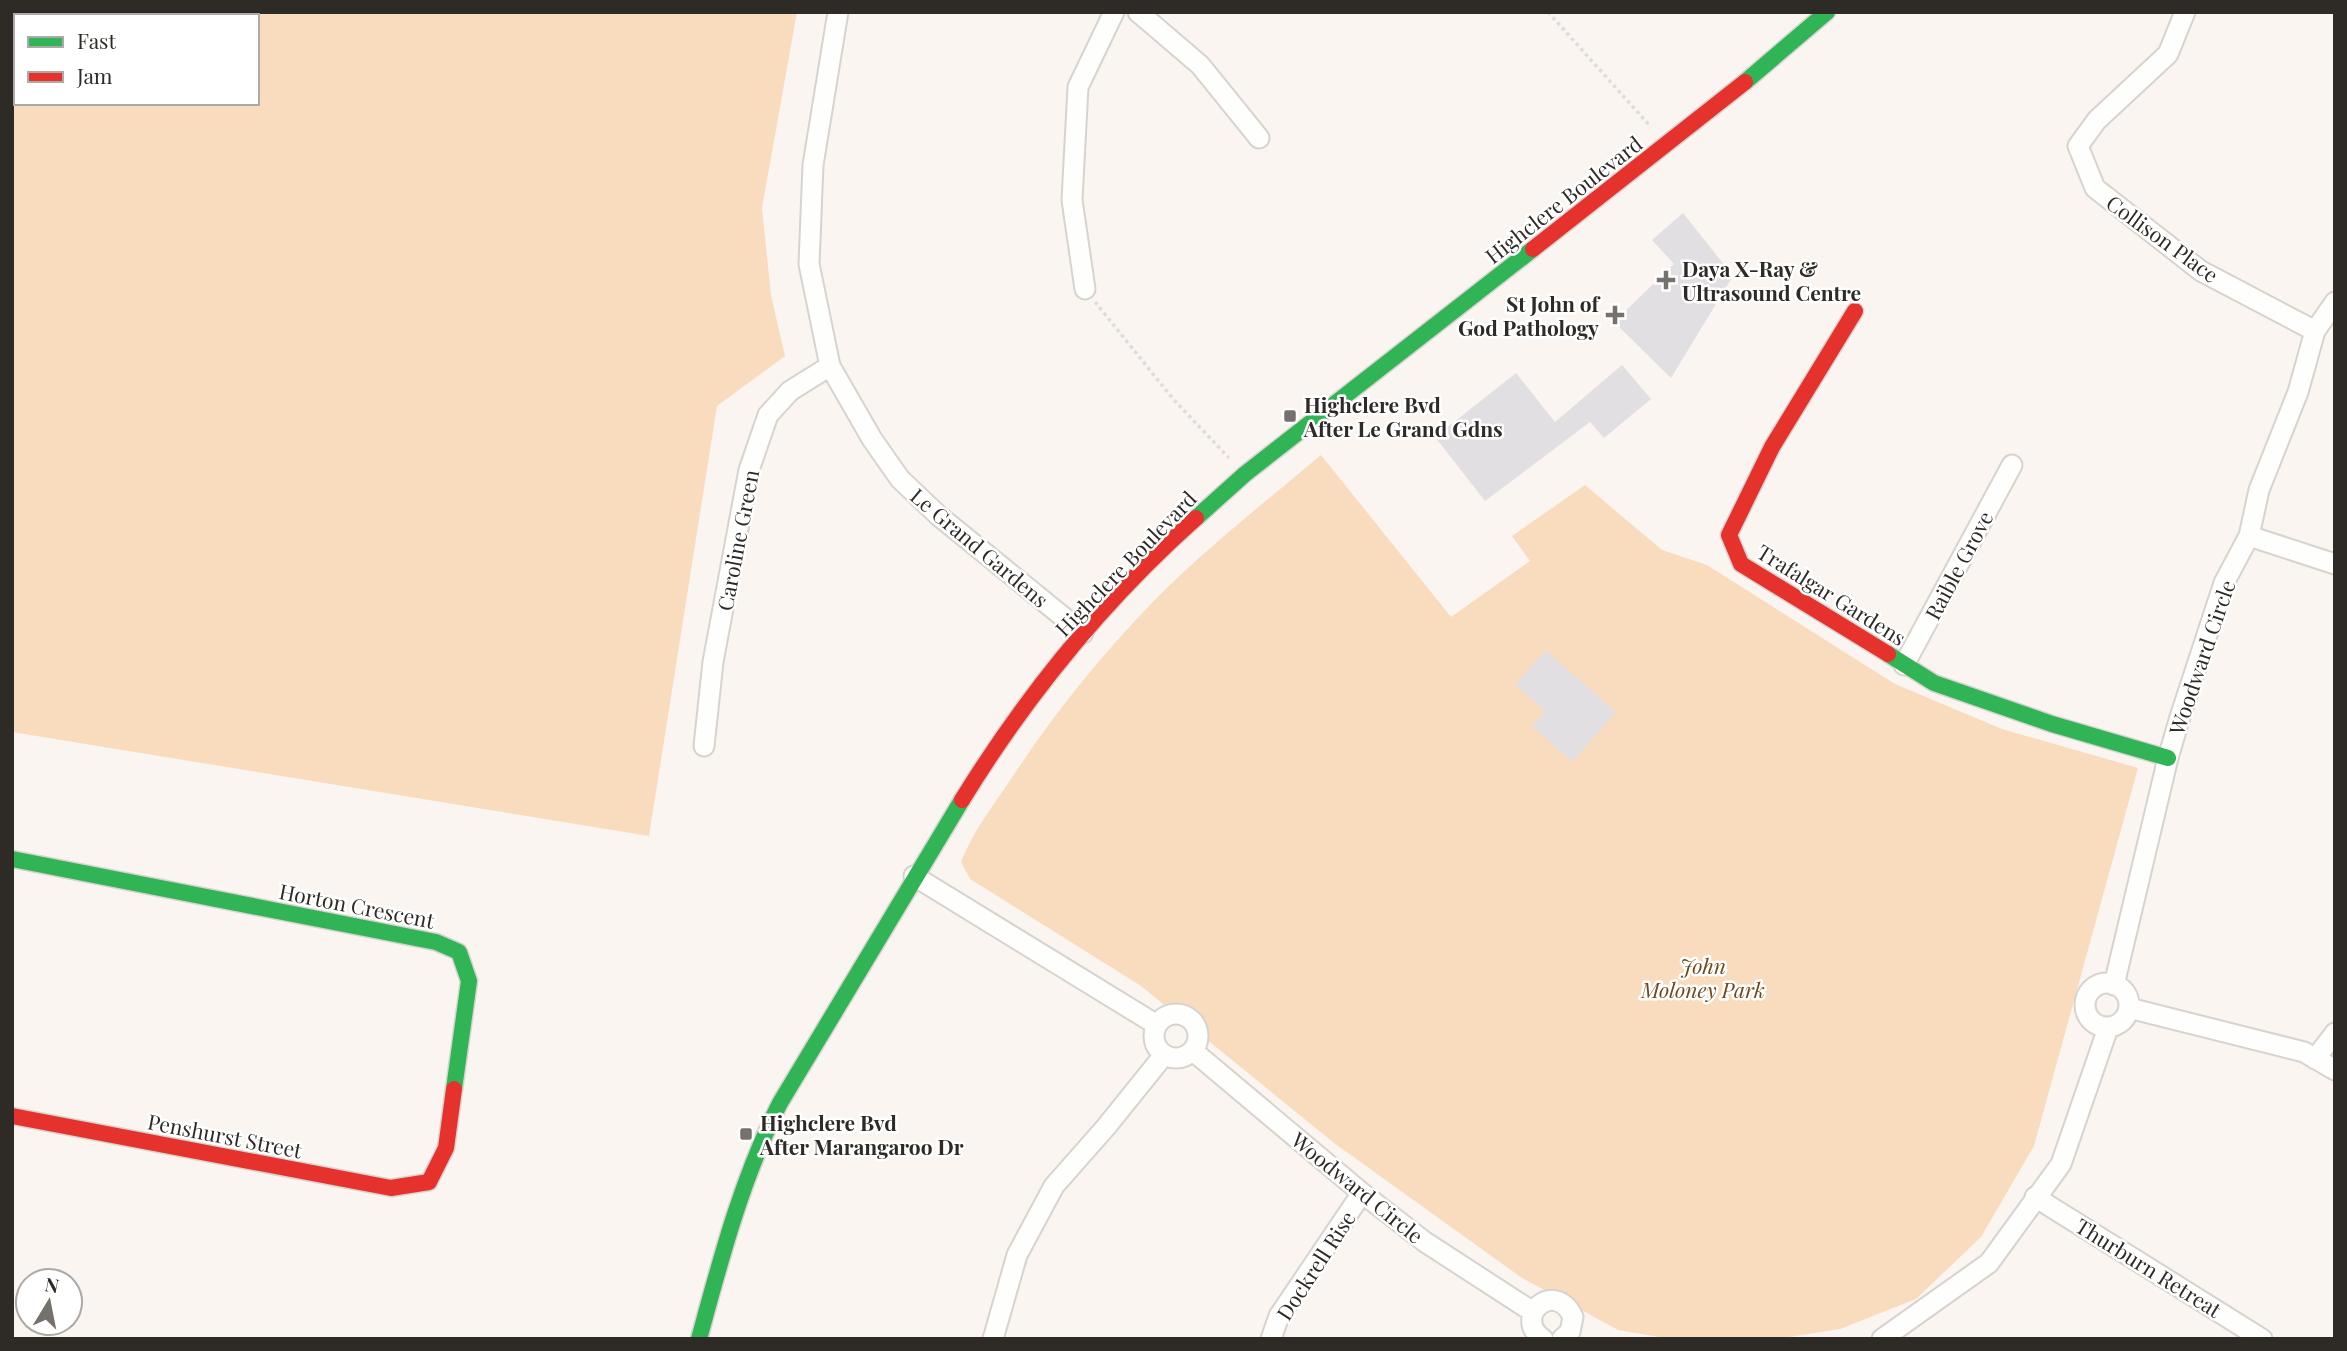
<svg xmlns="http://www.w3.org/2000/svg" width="2347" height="1351" font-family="'Playfair Display',serif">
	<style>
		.green { fill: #f9dcbe; fill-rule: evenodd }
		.building { fill: #e2dfe2 }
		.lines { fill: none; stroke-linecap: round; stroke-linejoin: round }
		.street-casing { stroke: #d7d3ce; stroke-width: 23 }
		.fast-casing { stroke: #d7d3ce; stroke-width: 19 }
		.jam-casing { stroke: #d7d3ce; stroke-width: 19 }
		.path { stroke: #dfdddc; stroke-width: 3.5; stroke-dasharray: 3.5 3.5; stroke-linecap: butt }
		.street { stroke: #fefefd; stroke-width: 19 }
		.fast { stroke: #30b455; stroke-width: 16 }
		.jam { stroke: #e5322d; stroke-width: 16 }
		.poi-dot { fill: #75716d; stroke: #fff; stroke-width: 2.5 }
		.labels { text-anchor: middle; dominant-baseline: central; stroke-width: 5; stroke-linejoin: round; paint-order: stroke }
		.street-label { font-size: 21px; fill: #2e2a26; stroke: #fff }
		.poi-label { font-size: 21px; font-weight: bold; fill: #2e2a26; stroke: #fff; text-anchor: start }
		.park-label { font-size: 21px; font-style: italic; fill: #714819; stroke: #fff }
	</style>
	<rect width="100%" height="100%" fill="#faf5f0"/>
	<path class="green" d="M12,12h785l-35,196 9,87 14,61 -68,50 -68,430 -637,-104zM16,16h241v87h-241z
		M1321,455l130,162 79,-56 -18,-25 73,-51 77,65 45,15 188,119 107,45 136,39 -104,378 -53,91 -65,62 -76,30 -64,10h-105l-53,-9 -96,-52 -188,-135 -193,-157 -171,-107 -9,-17c12,-31 34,-59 52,-86 40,-61 86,-118 136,-170 53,-55 114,-102 172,-151z"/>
	<path class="building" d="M1683,213l50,63 -62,102 -57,-56 60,-58 -22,-24z
		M1622,365l29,34 -47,39 -14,-16 -105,79 -50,-64 81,-64 39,49z
		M1546,650l70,62 -44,50 -40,-36 13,-15 -30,-26z"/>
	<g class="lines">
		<defs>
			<path id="street" d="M838,12l-25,153 -4,99 21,102 42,73 28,40 39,37 144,117
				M1138,12l62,53 59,73
				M2185,12l-17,42 -71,66 -19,26 17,42 106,83 114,60
				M1085,289l-13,-89 6,-113 36,-75
				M2249,536l86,28
				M1904,665l108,-200
				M704,746l9,-84 36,-192 19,-55 22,-24 40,-25
				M914,876l243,149
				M2085 1005a22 22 0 1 1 44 0a22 22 0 1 1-44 0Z
				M2114,985l54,-227 12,-41 44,-134 25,-47 10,-46 39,-98 17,-61 20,-29
				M2129,1008l175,44 31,18
				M1154 1036a22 22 0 1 1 44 0a22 22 0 1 1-44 0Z
				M1193,1051l169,142 63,49 108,70
				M2315,1059l20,-26
				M2035,1197l227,142
				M993,1339l24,-84 37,-69 52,-59 58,-72
				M1271,1339l8,-23 83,-123
				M1543,1339c-32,-22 12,-61 30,-22l-3,15 -8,7
				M1882,1339l107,-76 72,-99 47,-136"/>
			<path id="fast" d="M1745,82l82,-70
				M1196,518l49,-44 288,-225
				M1888,654l46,29 118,41 116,34
				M12,859l424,83 23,10 10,29 -15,108
				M699,1339c22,-81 43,-161 81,-236l182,-303"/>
			<path id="jam" d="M1533,249l212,-167
				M1855,311l-83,136 -43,88 12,29 147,90
				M962,800c64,-104 143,-201 234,-282
				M12,1116l379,72 38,-6 17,-34 8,-59"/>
		</defs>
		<use href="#street" class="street-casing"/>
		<use href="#fast" class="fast-casing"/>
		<use href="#jam" class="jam-casing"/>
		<path class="path" d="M1548,12l103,115
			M1095,302l79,98 55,58"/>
		<use href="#street" class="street"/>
		<use href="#fast" class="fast"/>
		<use href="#jam" class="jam"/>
	</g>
	<g class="poi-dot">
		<path d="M1662.5 269.5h7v7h7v7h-7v7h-7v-7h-7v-7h7z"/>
		<path d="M1611.5 304.5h7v7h7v7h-7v7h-7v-7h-7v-7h7z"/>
		<rect x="1283" y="409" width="14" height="14" rx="3.5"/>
		<rect x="739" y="1127" width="14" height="14" rx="3.5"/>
	</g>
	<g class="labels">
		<g class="street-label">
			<text transform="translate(1563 199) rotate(-38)">Highclere Boulevard</text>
			<text transform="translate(2163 238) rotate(36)">Collison Place</text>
			<text transform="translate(737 540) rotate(-79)">Caroline Green</text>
			<text transform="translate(980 547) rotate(40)">Le Grand Gardens</text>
			<text transform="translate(1125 563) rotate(-46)">Highclere Boulevard</text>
			<text transform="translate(1958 565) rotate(-62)">Raible Grove</text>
			<text transform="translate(1832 594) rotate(32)">Trafalgar Gardens</text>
			<text transform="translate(2201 657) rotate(-71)">Woodward Circle</text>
			<text transform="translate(357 905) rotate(11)">Horton Crescent</text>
			<text transform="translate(225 1135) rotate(11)">Penshurst Street</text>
			<text transform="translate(1358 1187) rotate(39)">Woodward Circle</text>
			<text transform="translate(1315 1265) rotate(-57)">Dockrell Rise</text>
			<text transform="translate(2149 1267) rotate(32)">Thurburn Retreat</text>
		</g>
		<g class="poi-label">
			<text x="1682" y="268">Daya X-Ray &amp;<tspan x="1682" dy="24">Ultrasound Centre</tspan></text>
			<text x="1599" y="303" text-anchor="end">St John of<tspan x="1599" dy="24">God Pathology</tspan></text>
			<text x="1304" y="404">Highclere Bvd<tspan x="1304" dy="24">After Le Grand Gdns</tspan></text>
			<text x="760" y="1122">Highclere Bvd<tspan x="760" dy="24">After Marangaroo Dr</tspan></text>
		</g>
		<g class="park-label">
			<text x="1703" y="965">John<tspan x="1703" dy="24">Moloney Park</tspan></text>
		</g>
	</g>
	<rect width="2347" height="1351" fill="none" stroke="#2e2a26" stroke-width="28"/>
	<rect x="14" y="14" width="245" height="91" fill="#ffffff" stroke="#abaaa8" stroke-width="2"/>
	<rect x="28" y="37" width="35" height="10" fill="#30b455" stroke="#abaaa8" stroke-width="2"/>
	<text x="77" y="49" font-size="21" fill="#2e2a26">Fast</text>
	<rect x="28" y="72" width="35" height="10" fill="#e5322d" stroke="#abaaa8" stroke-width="2"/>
	<text x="77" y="84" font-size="21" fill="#2e2a26">Jam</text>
	<g transform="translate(49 1302) rotate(10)"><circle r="33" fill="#ffffff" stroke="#abaaa8" stroke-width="2"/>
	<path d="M0-5L12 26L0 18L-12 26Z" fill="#75716d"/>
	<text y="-10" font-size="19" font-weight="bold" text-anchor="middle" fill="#2e2a26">N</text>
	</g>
</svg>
